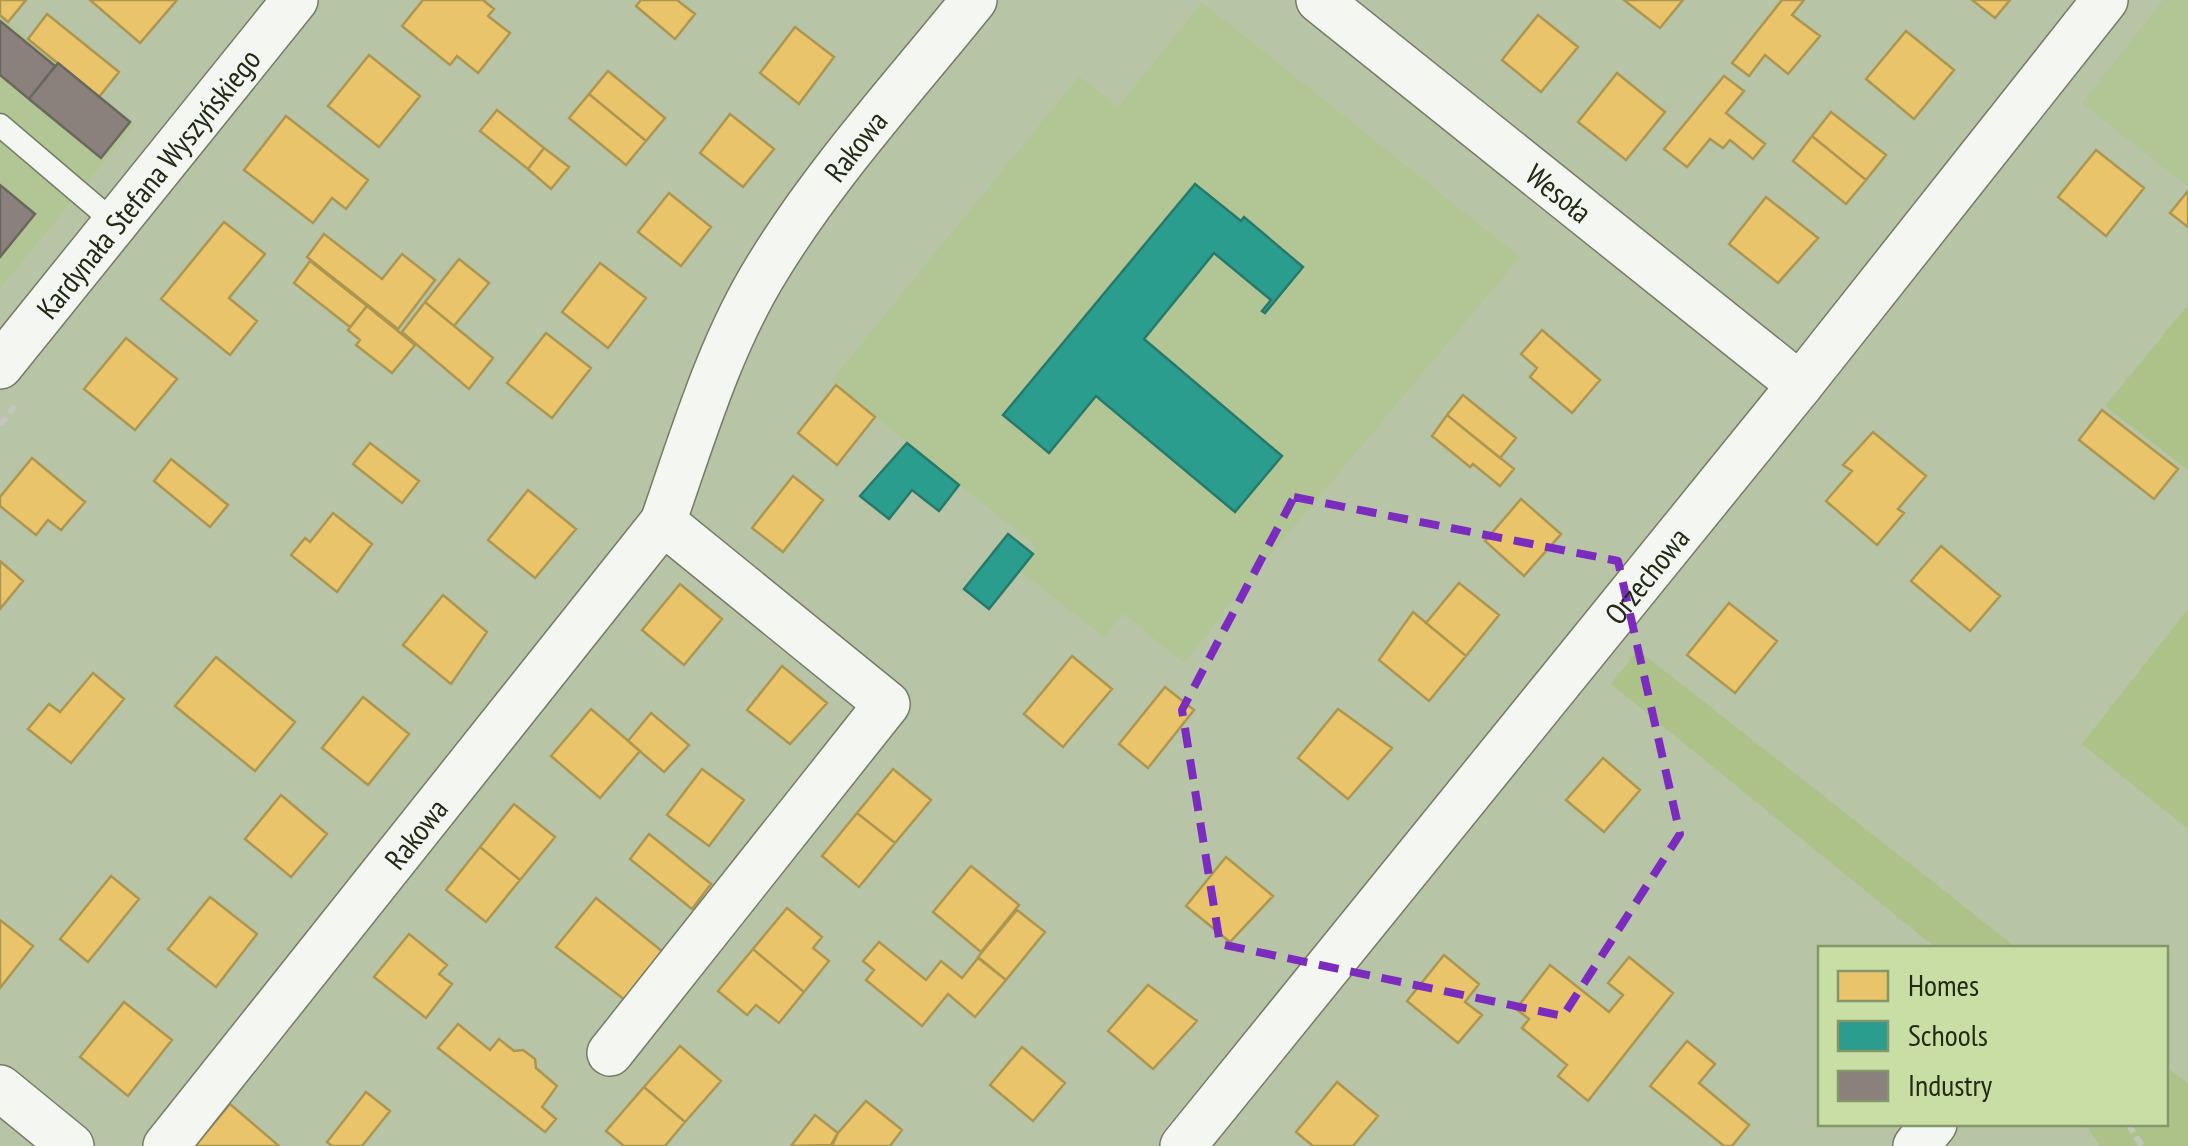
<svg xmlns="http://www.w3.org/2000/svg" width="2188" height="1146" font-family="'PT Sans Narrow',sans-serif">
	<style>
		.built { fill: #b2c695 }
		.green { fill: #acc289 }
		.homes { fill: #e9c46a; stroke: #ad9650; stroke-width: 2.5 }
		.schools { fill: #2a9d8f; stroke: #277a6a; stroke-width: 2.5 }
		.industry { fill: #8a817c; stroke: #6a675d; stroke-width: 2.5 }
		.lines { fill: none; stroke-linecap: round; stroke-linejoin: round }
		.lane-casing { stroke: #747c65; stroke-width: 25 }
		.street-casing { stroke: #747c65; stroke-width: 48 }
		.path { stroke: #c2c6bc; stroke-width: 6; stroke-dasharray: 10 5; stroke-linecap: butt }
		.lane { stroke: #f4f6f2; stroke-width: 22 }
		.street { stroke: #f4f6f2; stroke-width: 45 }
		.marked { fill: none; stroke: #7b2cbf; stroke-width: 8; stroke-dasharray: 20 12; stroke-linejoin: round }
		.labels { text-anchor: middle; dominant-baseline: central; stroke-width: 10; stroke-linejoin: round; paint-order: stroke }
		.street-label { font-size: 30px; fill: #212a14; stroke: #c8dea5 }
	</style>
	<rect width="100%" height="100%" fill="#b8c4a6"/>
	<path class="built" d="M2163,0h25v187l-106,-84z
		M1202,2l318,255 -270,322 -66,84 -60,-49 -20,23 -84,-66 17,-24 -206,-166 248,-305 39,31z
		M0,15l135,109 -135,165z"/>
	<path class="green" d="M2188,305v165l-83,-64z
		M2188,609v220l-106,-85z
		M1638,650l379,298h-81l-325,-264z
		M2166,1066l22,18v62h-88l-15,-22h81z"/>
	<path class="homes" d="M0,0h26l-18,22 -8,-7z
		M90,0h87l-37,43z
		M423,0h60l11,9 -6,7 22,17 -32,40 -21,-17 -7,9 -48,-39z
		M641,0h36l18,14 -20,25 -39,-33z
		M1624,0h59l-23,28z
		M1782,0h22l-12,15 28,21 -32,38 -23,-19 -16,21 -17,-13z
		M1972,0h38l-15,18z
		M47,14l72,58 -20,25 -71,-58z
		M1538,15l40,32 -37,45 -39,-32z
		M795,27l39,30 -35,47 -39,-31z
		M1906,31l48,39 -40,49 -48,-40z
		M369,55l51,41 -41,51 -51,-41z
		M608,71l57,47 -19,23 -57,-47z
		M1617,73l48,39 -39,48 -48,-38z
		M1724,76l20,15 -18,22 39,31 -12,15 -23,-19 -7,8 -13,-9 -23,28 -23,-18z
		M589,94l57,47 -20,24 -57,-47z
		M497,110l47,38 -16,21 -48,-38z
		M1831,112l55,43 -20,25 -54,-44z
		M730,114l44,35 -31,38 -43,-34z
		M286,116l82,64 -22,29 -14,-11 -19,25 -69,-53z
		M1812,136l54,44 -20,24 -53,-43z
		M544,148l25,19 -18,22 -23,-20z
		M2096,150l48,38 -38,48 -48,-39z
		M2188,191v36l-18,-14z
		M669,193l42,34 -30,39 -43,-34z
		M1766,197l52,41 -40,45 -49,-39z
		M224,222l41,32 -36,44 28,23 -27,34 -69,-56z
		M324,234l58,45 20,-25 33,26 -37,49 -91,-72z
		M459,259l30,24 -35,43 -29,-24z
		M310,261l57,45 -17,21 -56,-44z
		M600,263l46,35 -38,50 -46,-36z
		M425,302l68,56 -24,31 -67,-57z
		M367,306l48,39 -23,28 -36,-28 4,-5 -12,-10z
		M1542,330l58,50 -28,33 -42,-36 7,-9 -16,-14z
		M546,333l45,35 -39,50 -45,-35z
		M126,338l51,41 -42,51 -51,-41z
		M836,385l39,32 -38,48 -39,-32z
		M1463,395l53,43 -16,20 -53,-43z
		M2102,410l76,59 -24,30 -75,-59z
		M1447,415l67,54 -14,17 -27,-22 -3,3 -38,-31z
		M1873,432l53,44 -28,33 6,4 -27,32 -51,-44 26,-30 -9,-6z
		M370,443l49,38 -17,22 -49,-39z
		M32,458l53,44 -24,28 -13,-10 -12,15 -36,-29v-9z
		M171,459l57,46 -18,22 -56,-46z
		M793,476l30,24 -40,52 -31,-24z
		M528,490l48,39 -41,49 -47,-38z
		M1521,499l40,35 -37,42 -39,-35z
		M333,513l39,31 -35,48 -46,-37 14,-17 5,4z
		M1941,546l59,50 -30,35 -59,-50z
		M0,561l23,20 -23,28z
		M1459,583l40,32 -33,41 -40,-33z
		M680,584l42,35 -38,46 -42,-35z
		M443,595l44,37 -36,52 -48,-39z
		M1729,603l48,38 -42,52 -48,-38z
		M1413,612l53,44 -37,45 -50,-41z
		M1072,656l40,33 -49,58 -39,-33z
		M216,657l79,65 -40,49 -80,-65z
		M782,666l45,37 -37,41 -43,-34z
		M93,673l31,26 -53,64 -43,-34 21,-25 11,8z
		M1165,687l29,23 -46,58 -29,-24z
		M363,697l46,37 -41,51 -46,-37z
		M591,709l49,42 -40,47 -49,-42z
		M1338,709l54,39 -44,51 -50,-41z
		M651,713l38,32 -25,27 -36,-31z
		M1603,758l37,32 -36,42 -38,-32z
		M702,769l42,31 -35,46 -42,-31z
		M893,769l38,31 -36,43 -38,-30z
		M281,795l46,39 -36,43 -46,-38z
		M514,804l41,33 -35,43 -40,-33z
		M857,813l38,30 -36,44 -37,-31z
		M649,834l62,50 -19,25 -62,-50z
		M480,847l40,33 -34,42 -40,-32z
		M1226,857l47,39 -43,46 -44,-36z
		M971,866l48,39 -38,47 -48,-40z
		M111,876l28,23 -51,63 -28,-23z
		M210,897l47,37 -41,53 -48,-38z
		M596,898l67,54 -38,48 -69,-53z
		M787,908l35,29 -9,11 16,13 -25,31 -51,-43z
		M1017,910l28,22 -39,48 -28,-23z
		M0,920l33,26 -33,42z
		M409,934l38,31 -8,9 13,10 -26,34 -52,-41z
		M879,942l47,38 15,-19 21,17 16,-20 28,22 -31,37 -27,-23 -26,32 -56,-46 8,-10 -11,-9z
		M753,949l51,43 -25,31 -23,-18 -9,10 -29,-24z
		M1444,955l35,29 -14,18 17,13 -24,28 -51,-42z
		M1629,957l44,36 -85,108 -30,-25 9,-11 -45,-37 7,-9 -13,-10 34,-44 59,47 14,-17 -15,-12z
		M1148,985l49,36 -44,48 -45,-38z
		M124,1002l48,38 -44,56 -48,-39z
		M458,1024l32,26 9,-11 15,12 9,-1 12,9 1,9 21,18 -15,21 14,12 -11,13 -107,-84z
		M1687,1041l28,23 -16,19 50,42 -17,21h-8l-74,-60z
		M680,1046l41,35 -36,41 -41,-35z
		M1022,1047l43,36 -32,38 -43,-36z
		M1337,1082l41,34 -25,30h-40l-17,-14z
		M644,1087l41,35 -20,24h-41l-18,-15z
		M366,1092l24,19 -28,35h-30l-5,-4z
		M866,1101l36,29 -12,16h-58l6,-13z
		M230,1104l49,42h-84z
		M815,1115l23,18 -7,12 -40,1z"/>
	<path class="schools" d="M1195,184l46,37 3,-4 59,50 -38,46 -3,-2 9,-11 -57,-47 -70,86 138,117 -47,56 -139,-116 -47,57 -46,-38z
		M907,443l52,42 -20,26 -27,-21 -23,29 -29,-23z
		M1008,534l25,20 -44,55 -25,-20z"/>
	<path class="industry" d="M0,21l55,45 -26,33 -29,-24z
		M58,63l72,59 -29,36 -72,-59z
		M0,185l35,29 -35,43z"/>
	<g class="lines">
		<defs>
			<path id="lane" d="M0,125l115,98"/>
			<g id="street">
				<path id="s1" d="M1319,0l481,385"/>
				<path id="s2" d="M0,366l295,-366"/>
				<path id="s3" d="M610,1053l277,-349 -224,-182c30,-86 57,-178 105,-255 58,-95 136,-180 206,-267"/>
				<path d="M0,1088l71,58"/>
				<path id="s4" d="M166,1146l497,-624"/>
				<path id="s5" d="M1183,1146l617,-761 305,-385"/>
				<path d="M1916,1146l18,-22"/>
			</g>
		</defs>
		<use href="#lane" class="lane-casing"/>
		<use href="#street" class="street-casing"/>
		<path class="path" d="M0,425l15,-19
			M2128,1124l14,22"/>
		<use href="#lane" class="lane"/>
		<use href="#street" class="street"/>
	</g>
	<path class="marked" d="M1294,497l324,64 62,273 -117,182 -343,-72 -38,-234z"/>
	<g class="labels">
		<g class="street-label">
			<text stroke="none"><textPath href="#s3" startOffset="1160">Rakowa</textPath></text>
			<text stroke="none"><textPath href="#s2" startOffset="235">Kardynała Stefana Wyszyńskiego</textPath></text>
			<text stroke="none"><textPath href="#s1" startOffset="308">Wesoła</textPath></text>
			<text stroke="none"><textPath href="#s5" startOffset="735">Orzechowa</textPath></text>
			<text stroke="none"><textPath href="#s4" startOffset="400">Rakowa</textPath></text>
		</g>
	</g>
	<rect x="1818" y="946" width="350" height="180" fill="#c8dea5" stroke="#85966b" stroke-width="2.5"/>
	<rect x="1838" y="971" width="50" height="30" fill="#e9c46a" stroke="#85966b" stroke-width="2.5"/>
	<text x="1908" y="996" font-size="30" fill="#212a14">Homes</text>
	<rect x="1838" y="1021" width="50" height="30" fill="#2a9d8f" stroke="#85966b" stroke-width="2.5"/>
	<text x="1908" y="1046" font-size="30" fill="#212a14">Schools</text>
	<rect x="1838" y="1071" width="50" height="30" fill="#8a817c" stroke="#85966b" stroke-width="2.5"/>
	<text x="1908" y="1096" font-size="30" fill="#212a14">Industry</text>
</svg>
